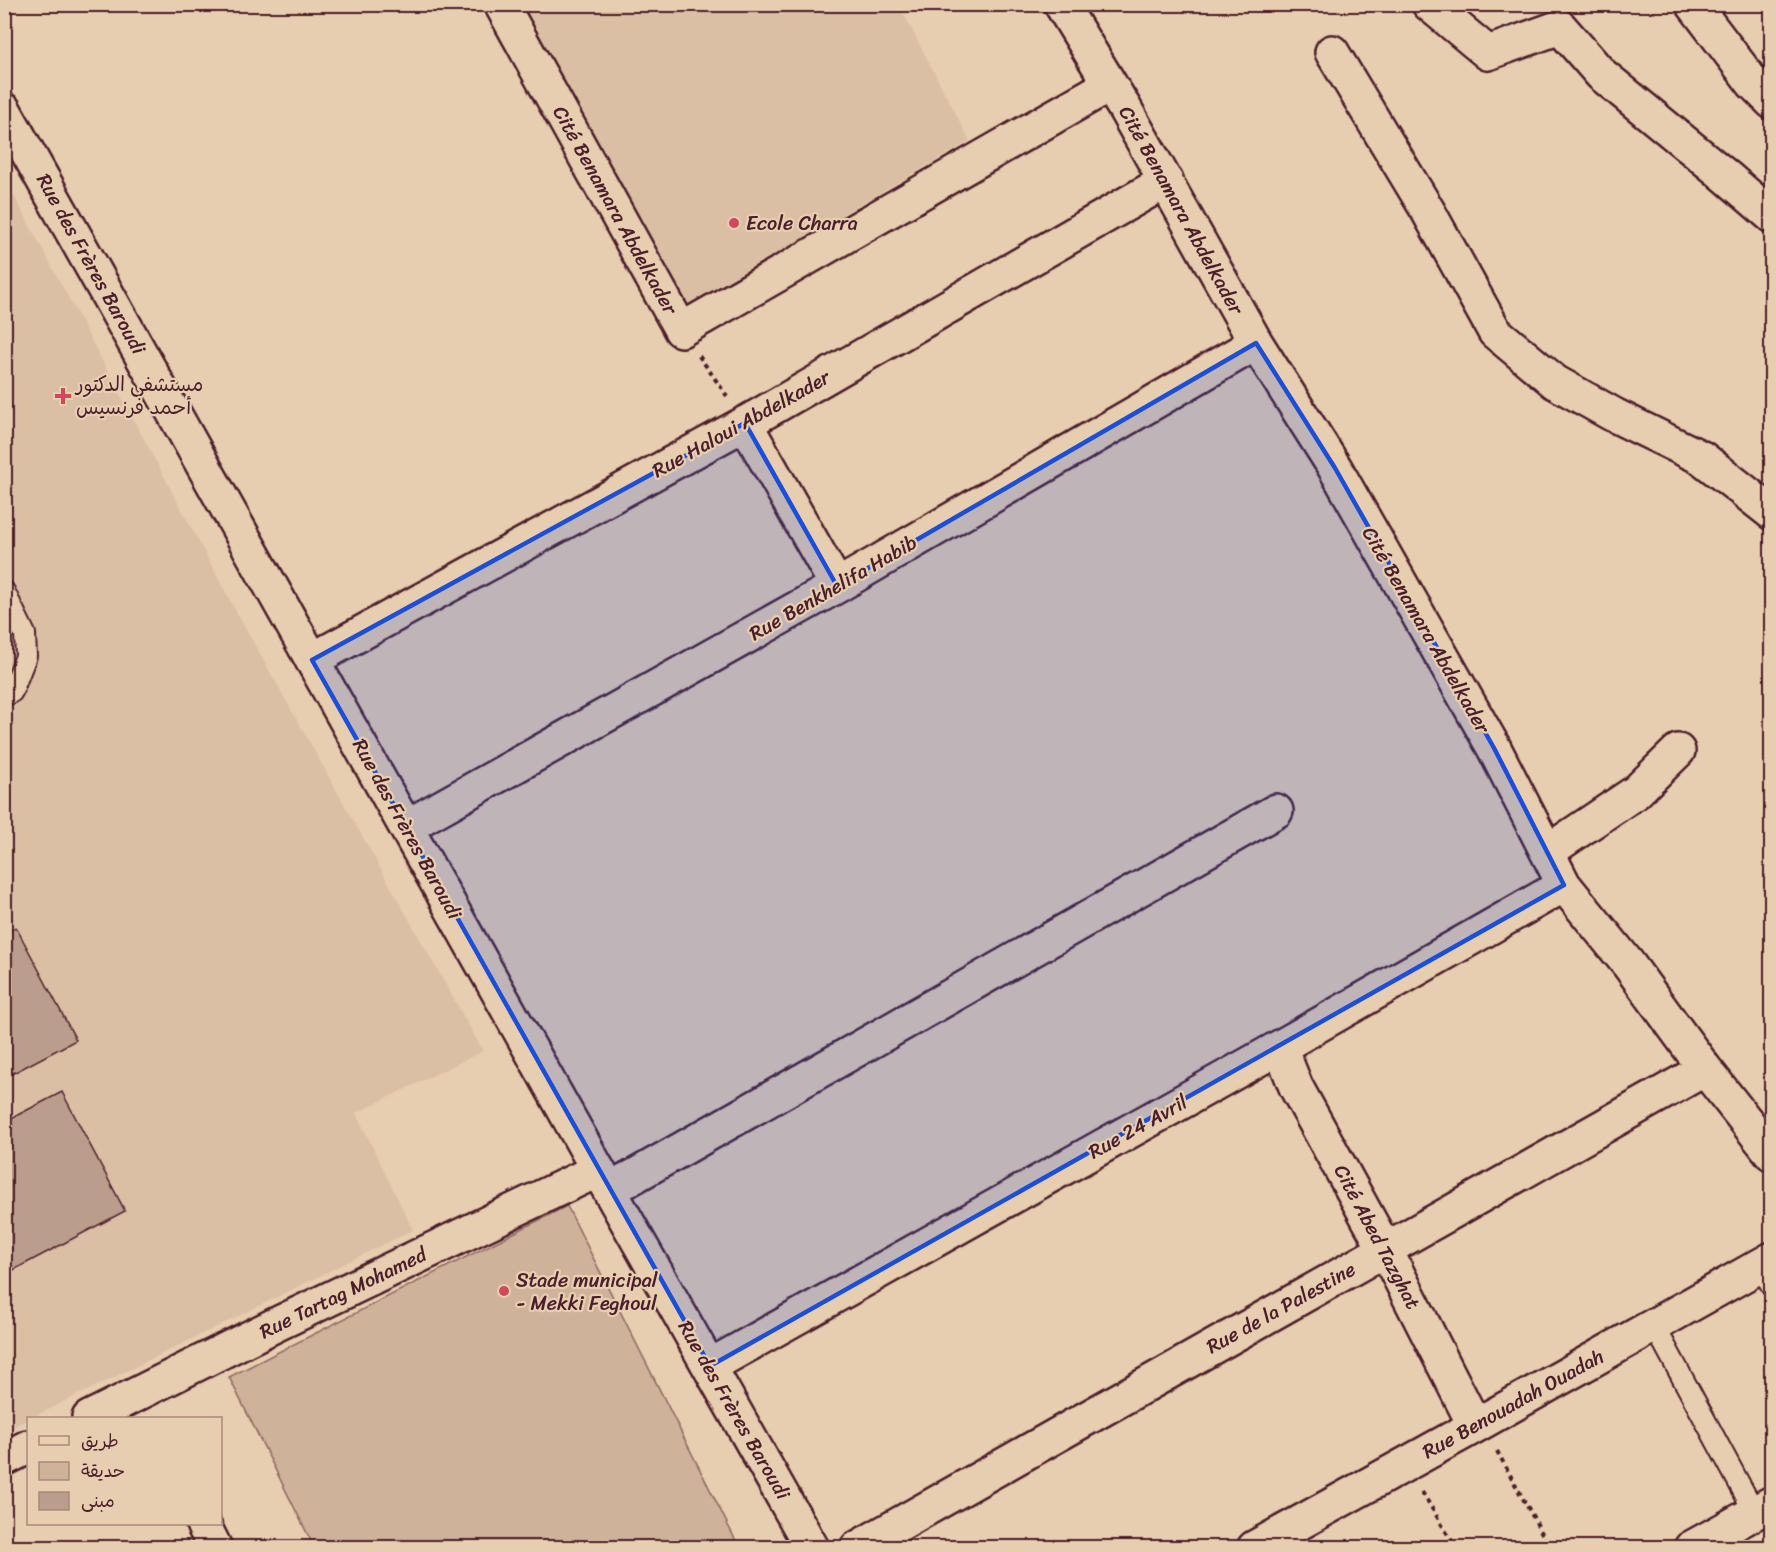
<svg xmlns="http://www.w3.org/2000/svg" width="1776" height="1552" font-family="Sriracha,'Playpen Sans Arabic',sans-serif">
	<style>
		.built { fill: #dabfa5 }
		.green { fill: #cfb29a; stroke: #8c6862; stroke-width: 1.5 }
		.building { fill: #bb9d8b; stroke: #4a1f2b; stroke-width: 1.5 }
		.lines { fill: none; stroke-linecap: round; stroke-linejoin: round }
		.service-casing { stroke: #4a1f2b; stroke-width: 24 }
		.minor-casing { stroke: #4a1f2b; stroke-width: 38 }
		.tertiary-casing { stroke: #4a1f2b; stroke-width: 38 }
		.path { stroke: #4a1f2b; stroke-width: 4; stroke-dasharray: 4.5 4.5; stroke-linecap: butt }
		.service { stroke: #e8ceb0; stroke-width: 20 }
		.minor { stroke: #e8ceb0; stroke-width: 33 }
		.tertiary { stroke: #e8ceb0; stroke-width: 33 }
		.marked { fill: #1d4ed8; fill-opacity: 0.2; stroke: #1d4ed8; stroke-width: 4.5; stroke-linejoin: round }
		.poi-dot { fill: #d1495b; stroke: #e8ceb0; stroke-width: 2 }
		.labels { text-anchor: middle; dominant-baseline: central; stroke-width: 4.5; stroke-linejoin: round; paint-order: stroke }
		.street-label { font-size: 20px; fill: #4a1f2b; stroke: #e8ceb0 }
		.poi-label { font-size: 20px; fill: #4a1f2b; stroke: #e8ceb0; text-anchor: start }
	</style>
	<rect width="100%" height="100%" fill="#e8ceb0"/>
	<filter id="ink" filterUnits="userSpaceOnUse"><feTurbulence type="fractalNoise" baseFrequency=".0167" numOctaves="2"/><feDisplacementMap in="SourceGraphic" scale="12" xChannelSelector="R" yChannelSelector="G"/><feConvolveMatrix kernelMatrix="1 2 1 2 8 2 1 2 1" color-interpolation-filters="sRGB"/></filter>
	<g filter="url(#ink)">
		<path class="built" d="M523,5h376l71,136 -285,165z
			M4,177l234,438 245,436 -127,62 57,117 -408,201z"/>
		<path class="green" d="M567,1206l172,341h-425l-85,-170z"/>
		<path class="building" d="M16,927l60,113 -72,38v-145z
			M62,1092l63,119 -121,64v-153z"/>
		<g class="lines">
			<defs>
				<path id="service" d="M4,591l21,43 1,22 -14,36 -8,4
					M1760,1266l12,20
					M1654,1325l101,188"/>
				<path id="minor" d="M501,4l180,326 428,-245
					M1061,4l64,105 131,234 79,125 159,280 70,137 65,80 76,104 67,85
					M1429,4l59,49 72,-26 41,47 127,104 44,38
					M1693,4l60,79 19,19
					M1332,52l96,159 67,121 60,50 59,33 88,43 70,55
					M745,423l92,163
					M312,660l441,-241 413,-238
					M406,827l431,-241 419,-243
					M1547,852l89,-60 42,-41
					M1280,1047l16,40 90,164 89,175
					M610,1190l666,-379
					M710,1366l570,-319 284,-162
					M89,1418l186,-93 323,-155
					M4,1459l24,-12
					M203,1524l12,24
					M857,1548l848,-479
					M1254,1548l221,-122 297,-167
					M1691,1548l81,-45"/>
				<path id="tertiary" d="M4,110l594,1060 214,378"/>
			</defs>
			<use href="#service" class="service-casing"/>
			<use href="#minor" class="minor-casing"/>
			<use href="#tertiary" class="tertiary-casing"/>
			<path class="path" d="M699,356l28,40
				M1497,1451l53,97
				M1422,1492l34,56"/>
			<use href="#service" class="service"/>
			<use href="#minor" class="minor"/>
			<use href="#tertiary" class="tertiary"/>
		</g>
	</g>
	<path class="marked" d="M1256,343l79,125 159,280 70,137 -854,481 -398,-706 433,-237 92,163z"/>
	<g class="poi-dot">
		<circle cx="734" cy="223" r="6"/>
		<path d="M60 387h6v6h6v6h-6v6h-6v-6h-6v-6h6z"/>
		<circle cx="504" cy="1291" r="6"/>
	</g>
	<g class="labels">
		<g class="street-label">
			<text transform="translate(615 210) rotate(61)">Cité Benamara Abdelkader</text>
			<text transform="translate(1181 210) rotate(61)">Cité Benamara Abdelkader</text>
			<text transform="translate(91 264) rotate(61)">Rue des Frères Baroudi</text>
			<text transform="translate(741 424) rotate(-29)">Rue Haloui Abdelkader</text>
			<text transform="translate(833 588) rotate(-30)">Rue Benkhelifa Habib</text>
			<text transform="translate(1426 630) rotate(60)">Cité Benamara Abdelkader</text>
			<text transform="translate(407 829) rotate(61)">Rue des Frères Baroudi</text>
			<text transform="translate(1138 1127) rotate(-29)">Rue 24 Avril</text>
			<text transform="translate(1377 1237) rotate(62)">Cité Abed Tazghat</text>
			<text transform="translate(343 1293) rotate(-26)">Rue Tartag Mohamed</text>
			<text transform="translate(1281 1308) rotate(-29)">Rue de la Palestine</text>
			<text transform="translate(1513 1404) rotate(-29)">Rue Benouadah Ouadah</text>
			<text transform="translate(734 1410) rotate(60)">Rue des Frères Baroudi</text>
		</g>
		<g class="poi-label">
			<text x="746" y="223">Ecole Charra</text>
			<text x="76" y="384">مستشفى الدكتور<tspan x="76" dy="23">أحمد فرنسيس</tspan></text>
			<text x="516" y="1280">Stade municipal<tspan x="516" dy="23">- Mekki Feghoul</tspan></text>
		</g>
	</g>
	<rect width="1776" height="1552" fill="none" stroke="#e8ceb0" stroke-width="24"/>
	<rect x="12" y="12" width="1752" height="1528" fill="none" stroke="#4a1f2b" stroke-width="2" filter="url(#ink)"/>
	<rect x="27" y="1417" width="195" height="108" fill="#e8ceb0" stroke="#a9887b" stroke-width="1.5"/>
	<rect x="39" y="1436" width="30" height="9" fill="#e8ceb0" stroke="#a9887b" stroke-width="1.5"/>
	<text x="81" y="1447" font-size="18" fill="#4a1f2b">طريق</text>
	<rect x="39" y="1462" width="30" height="18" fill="#cfb29a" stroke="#a9887b" stroke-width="1.5"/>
	<text x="81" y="1477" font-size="18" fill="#4a1f2b">حديقة</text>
	<rect x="39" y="1492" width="30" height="18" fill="#bb9d8b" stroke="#a9887b" stroke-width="1.5"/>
	<text x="81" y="1507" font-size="18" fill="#4a1f2b">مبنى</text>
</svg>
